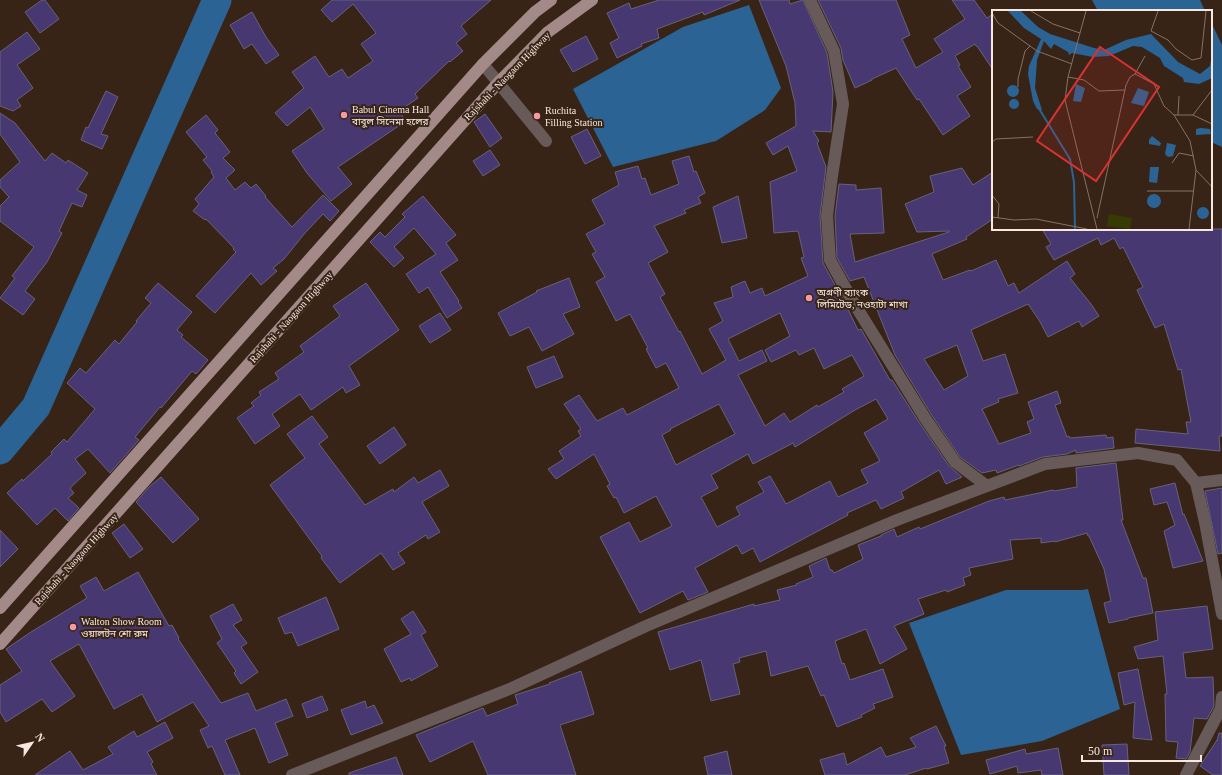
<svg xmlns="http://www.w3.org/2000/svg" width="1222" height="775" font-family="'Times New Roman','Noto Sans Bengali',serif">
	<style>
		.water { fill: #2b6494 }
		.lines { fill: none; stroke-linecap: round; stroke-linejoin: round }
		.river { stroke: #2b6494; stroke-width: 29 }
		.building { fill: #473872; stroke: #66627a; fill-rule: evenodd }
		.minor { stroke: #675a59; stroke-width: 12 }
		.major { stroke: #a48989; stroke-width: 12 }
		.poi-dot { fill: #f49aa0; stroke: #382416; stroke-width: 1.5 }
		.labels { text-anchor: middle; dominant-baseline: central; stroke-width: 4; stroke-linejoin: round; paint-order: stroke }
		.street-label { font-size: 10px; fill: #f6e8df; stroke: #382416 }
		.poi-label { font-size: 10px; fill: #f6e8df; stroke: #382416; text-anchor: start }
		.inset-river { fill: none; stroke: #2b6494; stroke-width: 2 }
		.inset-road { fill: none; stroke: #847266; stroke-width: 1 }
		.view { fill: #d83231; fill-opacity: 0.15; stroke: #d83231; stroke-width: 2 }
		.inset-edge { fill: none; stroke: #f6e8df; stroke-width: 2 }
	</style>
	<rect width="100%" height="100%" fill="#382416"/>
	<path class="water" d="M1092,0h108l5,11h-107z
		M749,5l32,83 -16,22 -49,31 -103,26 -40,-78 110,-62z
		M1211,22l11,23v102l-11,-5z
		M1088,589l32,120 -78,32 -81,14 -52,-132 97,-33h76z"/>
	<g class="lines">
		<path class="river" d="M0,450l36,-43 181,-407"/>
	</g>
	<path class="building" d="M42,0h3l14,19 -19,14 -15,-21z
		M332,0h159l-30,26 6,8 -11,9 7,8 -13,11 -1,-1 -34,33 3,4 -19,13 7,10 -68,46 14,17 -21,17 -24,-28 -15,-22 32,-22 -14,-22 -23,19 -12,-13 29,-25 -12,-16 23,-16 14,21 13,-8 6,9 25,-17 -12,-17 15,-11 -23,-29 -21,18 -11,-12z
		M659,0h81l-36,15 -1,-3 -46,17 2,9 -18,6 1,2 -25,12 -7,-15 9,-5 -12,-25 22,-10 2,6z
		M759,0h30l1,4 13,-4 24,53 6,39 -2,40 -18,-1 6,10 -2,2 9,24 -6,49 3,47 23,42 12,25 3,-1 29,51h2l27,42 30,44 13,11 -16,7 -7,-14 -38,22 3,6 -23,11 -5,-9 -29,13 1,2 -88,47 -7,-14 -11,6 -5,-9 -42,23 13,24 -20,8 -5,-9 -43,22 -40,-76 29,-15 11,20 32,-16 -16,-30 -32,17 -8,-16 -2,1 -7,-12 3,-2 -16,-30 -38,25 -8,-10 16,-10 -5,-8 22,-15 -3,-5 3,-2 -17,-25 15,-9 18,26 26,-13 4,7 52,-27 -13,-25 -10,5 -10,-19 2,-1 -18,-34 -14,7 -20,-39 9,-5 -13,-23 4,-2 -10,-18 19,-10 -13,-24 27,-15 -4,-13 23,-6 4,13 3,-1 6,17 28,-11 -7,-23 17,-5 5,16 2,-1 9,22 -7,4 3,6 -17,7 2,3 -32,13 14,26 -20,11 17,31 -5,3 19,35 1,-1 22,43 24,-14 -17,-31 14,-8 -9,-18 19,-6 -2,-10 14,-6 5,12 12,-5 3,8 43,-20 -7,-18 3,-1 -6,-26 -24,2 -4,-51 27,-11 -9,-25 -15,9 -7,-12 30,-17 -1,-23 -9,-37zM780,313l10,23 -25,14 6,12 25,-12 3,5 15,-7 10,21 28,-14 12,21 -22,13 2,3 -26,15 -1,-2 -27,17 -6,-9 -19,13 -27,-51 29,-14 -5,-11 -23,11 -11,-22zM876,399l12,20 -24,14 16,28 -19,9 7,13 -30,14 -8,-16 -44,23 -16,-28 -12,6 6,10 -28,15 4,8 -23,12 -16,-30 17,-9 -7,-13 37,-21 5,10 40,-21 2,4 60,-37zM719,404l16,30 -59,31 -14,-30 9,-5 -1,-1z
		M818,0h78l14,35 -8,4 14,29 27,-16 -9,-13 31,-20 -13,-19h22l13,18 6,-4v56l-16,-24h-1l-1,-2 -20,12 5,9 -2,1 13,21 -14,9 13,20 -27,19 -24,-36 -2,1 -21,-32 -24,11v1l-17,8 -12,-28 -2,-12z
		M252,12l14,25 13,18 -13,9 -14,-20 -8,5 -14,-24z
		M27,32l13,17 -23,16 16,23 -16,12 4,6 -8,5 -13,-5v-54z
		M586,36l12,23 -25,13 -13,-22z
		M106,91l12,6 -17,37 7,2 -6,13 -21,-9 5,-13 2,1z
		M0,113l15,10 30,38 7,-8 14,10 2,-3 20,13 -11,17 10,5 -5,12 -10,-4 -13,28 3,2 -15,29 -22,29 10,8 -12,16 -23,-17 15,-20 -3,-2 22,-29 -34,-26v-15l9,-9 -9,-10v-7l20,-18 -20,-28z
		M485,114l17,24 -12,9 -16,-25z
		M206,115l12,15 -3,3 15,19 -7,6 12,12 -9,8 9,12 10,-8 6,6 5,-4 10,12 -1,1 27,30 31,-32 16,16 -9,10 -7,-7 -18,19 -21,26 -11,9 4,3 -16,14 -10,-12 -36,40 -19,-17 40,-44 -3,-3 1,-1 -28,-29 -1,1 -12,-9 6,-7 -4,-5 19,-22 -3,-5 1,-1 -9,-11 4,-3 -21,-25z
		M587,129l14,27 -16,8 -14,-27z
		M490,150l10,15 -17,11 -10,-15z
		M962,168l11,17 20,-13v47l-27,18 1,2 -35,15 11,26 27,-10 1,1 25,-11 12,26 6,-3 5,10 48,-32 8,13 -5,4 21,26 8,12 -17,11 -3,-6 -31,16 -9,-17 -11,-16 -57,26 12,31 22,-7 13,39 -20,6 1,3 -17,7 17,35 32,-11 -4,-11 7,-3 -6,-17 29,-11 4,12 -6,2 12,32 2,-1 1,2 36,-3 1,3 6,-1 1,11 -38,5v-3l-9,4 -24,3 -24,9v-1l-22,8 -1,-3 -14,3 -22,-16 -29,-43 -36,-59 -31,-78 -14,4 -13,-23 -2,-42 4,-32 17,1v5l25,-2 3,45 -34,1 5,28 94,-30v-1l-32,1 -12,-28 29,-12 -4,-16zM957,345l11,31 -24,14 -20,-31z
		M423,196l33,39 -10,8 12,17 -18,12 19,29 -1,1 4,6 -15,10 -19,-31 -9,6 -13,-19 30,-20 -22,-26 -20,19 10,11 -10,9 -24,-25 10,-10 5,5 20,-20 -3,-3z
		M738,196l9,42 -25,5 -9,-36z
		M1042,229h180v207h-3l1,15 -85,-8 1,-14 52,5 -2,-12h5l-10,-53 -3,1 -14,-46 -9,4 -18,-38 6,-3 -20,-40 -3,2 -6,-11 -13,7 -3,-7 -44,22 -8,-13 5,-3z
		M569,278l11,29 -17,7 11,20 -32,17 -13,-24 -19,9 -12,-23 39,-21 -1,-1z
		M158,283l34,29 -15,18 6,5 -2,2 27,23 -12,14 -4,-3 -31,37 -1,-1 -25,30 4,3 -29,33 -22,-24 -13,10 11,14 -16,15 4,5 -6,5 11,10 -11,13 -13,-13 -18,17 -30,-32 15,-14 1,2 29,-27 -1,-2 13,-13 3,3 28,-33 -28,-26 13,-15 6,5 29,-33 4,4 18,-22 -1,-1 15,-18 -6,-5z
		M366,283l33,47 -50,36 11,19 -14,8 -3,-6 -32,23 -11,-16 -28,20 8,12 -25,18 -18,-26 17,-12 -3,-3 10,-8 -2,-3 20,-13 -4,-6 29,-21 -4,-6 40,-30 -7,-10z
		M440,313l11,17 -21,13 -11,-17z
		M554,356l9,21 -27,11 -9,-21z
		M312,416l16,21 -9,7 46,61 28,-16 1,3 20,-15 4,6 22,-13 9,16 -27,16 18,30 -12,7 -2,-4 -28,18 7,10 -12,7 -12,-17 -41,30 -19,-25 1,-2 -52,-71 35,-27 -18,-24z
		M394,427l12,18 -26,19 -13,-18z
		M1116,463l7,57h-2l22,58h3l7,35 -25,5v1l-19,4 -5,-20 7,-2 -7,-32 -15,-33h-1l-1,-3 -32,9v-1l-14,2v-5l-31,2 3,19 -44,9 2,7 -8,3 2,7 -18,7 -1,-2 -28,9 6,15 -30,12 13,23 -27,15 -14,-35 -31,12 7,23 2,-1 6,17 33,-11 10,28 -20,7 2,4 -14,7 1,2 -25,10 -13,-32 -3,1 -13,-30 -37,10 -5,-25 -27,7 1,4 -7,2 7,30 -29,7 -10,-41 -31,10 -12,-38 96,-28v2l26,-6 -3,-10 20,-5 -1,-1 17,-7 -4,-11 17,-8 4,12h2l2,3 29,-14 -5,-14 23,-9v-1l13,-6 3,8 22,-10 1,2 69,-28 15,-4 1,3 34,-7 14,-3 1,1 23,-4 -1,-19z
		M161,477l38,42 -26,24 -37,-41 13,-15z
		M1175,483l8,32 1,-1 19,47 -30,7 -9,-37 11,-6 -8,-23 -13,3 -4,-16z
		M1222,488v65l-4,1 -13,-63z
		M124,524l19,25 -13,9 -18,-25z
		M0,530l18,19 -18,18z
		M138,572l31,54 3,-1 7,13 -1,1 43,64 27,-10 8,18 30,-12 7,17 -18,7 13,32 -19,8 -14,-35 -30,12 15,35h-15l-13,-29 -4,2 -8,-18 9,-4 -16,-24 -36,20 -15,-28 -28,15 -35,-65 -29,17 25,35 -23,16 -10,-13 -36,23 -6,-10v-27l22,-14 -16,-22 25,-17 56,-34 -7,-12 16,-9 8,14z
		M326,597l13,32 -41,17 -6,-14 -7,2 -7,-16z
		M233,604l9,16 -9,5 14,18 -6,4 17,25 -17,12 -7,-11 2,-2 -19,-28 5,-4 -12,-23z
		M1207,606l6,43 -30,4 3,25 27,-1 1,29 -7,13 -13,-1 -4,34 -4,7 -10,-1 2,-16 -12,-1 -1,-47h2l-4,-38 -25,3 -4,-12 24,-7 -3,-28z
		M413,611l13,21 -5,3 17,31 -27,15 -1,-3 -9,4 -17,-33 27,-15 -10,-15z
		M1138,669l6,32 8,39 -19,-2 2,-36 -11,3 -6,-32z
		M581,671l13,43 -34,11 16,50h-88l-15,-34 -43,21 -14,-27 67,-27 4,8 31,-12 -3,-9 35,-11 -1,-1z
		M322,696l6,14 -21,8 -5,-14z
		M365,701l2,7 7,-3 9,18 -32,12 -10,-25z
		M165,722l8,16 -26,14 6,10 -2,2 6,11h-122l35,-24 13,19 30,-16 -5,-7 26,-16 3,6z
		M936,726l10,20h-2l5,17 -22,6 -1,-1 -21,7h-80l-5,-15 24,-7 3,12 34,-18 5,10 30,-10 -6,-9z
		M1219,733h3v42h-9l-13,-9 17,-26v1z
		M1127,744l2,31h-25l-2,-30z
		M1058,748l5,27h-21l-1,-5 -23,3 -1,-7 -27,8 -4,-14 39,-11 1,5z
		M727,751l5,24h-24l-4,-18z
		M396,757l7,18h-54v-2z"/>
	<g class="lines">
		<path class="minor" d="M810,0l24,51 9,53 -11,72 -5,40 3,44 22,40 73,118 30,44 32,24
			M483,64l63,77
			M1196,483l26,-3
			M292,775l220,-87 134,-62 251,-106 148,-56 93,-11 39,7 19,23 9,39 17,92
			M1186,775l35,-67 1,-11"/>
		<path class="major" d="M0,608l483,-544 52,-52 16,-12
			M0,644l498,-561 50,-51 44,-32"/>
	</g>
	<g class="poi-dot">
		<circle cx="344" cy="115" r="4"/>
		<circle cx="537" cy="116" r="4"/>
		<circle cx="809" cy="298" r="4"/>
		<circle cx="73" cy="627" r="4"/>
	</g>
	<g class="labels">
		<g class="street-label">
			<text transform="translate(507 76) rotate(-46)">Rajshahi - Naogaon Highway</text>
			<text transform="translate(291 317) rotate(-48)">Rajshahi - Naogaon Highway</text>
			<text transform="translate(76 559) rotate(-48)">Rajshahi - Naogaon Highway</text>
		</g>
		<g class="poi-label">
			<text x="352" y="109">Babul Cinema Hall<tspan x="352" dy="12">বাবুল সিনেমা হলের</tspan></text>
			<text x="545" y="110">Ruchita<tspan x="545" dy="12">Filling Station</tspan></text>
			<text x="817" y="292">অগ্রণী ব্যাংক<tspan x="817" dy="12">লিমিটেড, নওহাটা শাখা</tspan></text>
			<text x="81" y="621">Walton Show Room<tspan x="81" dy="12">ওয়ালটন শো রুম</tspan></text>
		</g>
	</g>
	<g transform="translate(992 10)">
		<rect width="220" height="220" fill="#382416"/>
		<path d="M117,204l23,4 -2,11 -23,-3z" fill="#363b03"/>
		<path d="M16,1h13l17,16 12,7 44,14 10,2 22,-10 25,-6 27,28 22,12 10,-8 2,-13v25l-13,6 -15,-2 -1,-4 -19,-12 -4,-8 -18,-11 -9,-1 -24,10 -16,1 -21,-4 -3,2 -1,-3 -14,-8 -3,5 -7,-8 -7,19 -2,28 7,22 -5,-1 -4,-8 -5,-27 1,-8 12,-27 -17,-11zM84,74l9,4 -4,14 -8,-1zM15 81a6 6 0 1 1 12 0a6 6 0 1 1-12 0ZM146,78l11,4 -5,14 -13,-3zM17 94a5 5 0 1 1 10 0a5 5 0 1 1-10 0ZM209,118l9,1 1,5 -15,1v-6zM160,126l9,7 -1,3 -11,-2v-4zM175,133l9,2 -3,11 -5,1 -3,-3zM158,157h9l-2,16 -8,-1zM155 191a7 7 0 1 1 14 0a7 7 0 1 1-14 0ZM205 203a6 6 0 1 1 12 0a6 6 0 1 1-12 0Z" fill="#2b6494"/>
		<path class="inset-river" d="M46,97l32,52 4,23 1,47"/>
		<path class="inset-road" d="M39,1l22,13 27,9M94,1l-18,66 -3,23 32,129M166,1l-7,20 17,9 8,9 16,11 9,-2 5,-47M0,3l6,10 39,28 35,13M143,64l10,-18M76,67l16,3 15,11 26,-1M26,77v-8l7,-28 5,-5M182,105l16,26 6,29 16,17M186,105l1,-19M201,105l19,9M0,132l4,-3 37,-2M180,153l7,-10 15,3M155,181h47M0,185l7,9 -1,14M0,207l22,3 22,-1 51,10M105,208l29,-133 4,-8 5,-3 19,10 10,22 10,9h19l19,-25M197,219l7,-59"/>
		<path class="view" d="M108,37l59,40 -63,94 -59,-40z"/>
		<rect width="220" height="220" class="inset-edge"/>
	</g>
	<g transform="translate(32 743) rotate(56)" stroke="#382416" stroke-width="3" paint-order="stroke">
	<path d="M0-3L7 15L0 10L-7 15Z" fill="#f6e8df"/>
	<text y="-6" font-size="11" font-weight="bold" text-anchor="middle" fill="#f6e8df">N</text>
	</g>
	<path d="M1082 755v6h119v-6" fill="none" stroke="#f6e8df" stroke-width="2"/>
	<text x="1088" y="755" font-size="12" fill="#f6e8df" stroke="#382416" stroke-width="3" paint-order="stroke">50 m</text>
</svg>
